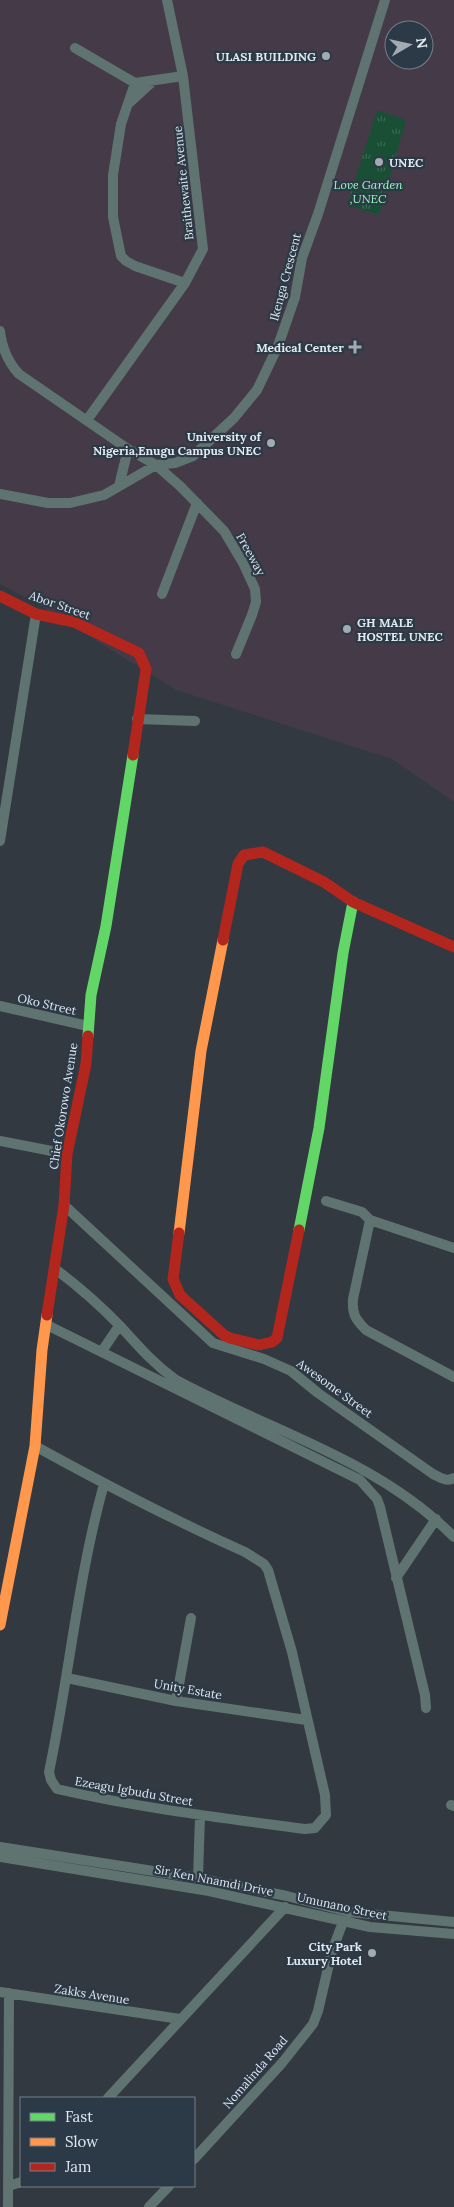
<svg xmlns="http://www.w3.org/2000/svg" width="454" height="2207" font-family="Lora,serif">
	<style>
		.education { fill: #453a47; fill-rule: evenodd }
		.grass { fill: url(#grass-tufts) }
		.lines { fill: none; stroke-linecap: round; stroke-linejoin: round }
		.street { stroke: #5f7370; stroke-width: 10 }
		.fast { stroke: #63d668; stroke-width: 11 }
		.slow { stroke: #ff974d; stroke-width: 11 }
		.jam { stroke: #b3261e; stroke-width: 11 }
		.poi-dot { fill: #a3abb2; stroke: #2c3946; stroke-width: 2 }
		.labels { text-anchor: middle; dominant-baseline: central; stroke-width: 4.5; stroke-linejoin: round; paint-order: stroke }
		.poi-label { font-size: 12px; font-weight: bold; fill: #e0e8f0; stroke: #2c3946; text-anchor: end }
		.street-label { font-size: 12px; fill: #e0e8f0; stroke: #2c3946 }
		.park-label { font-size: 12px; font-style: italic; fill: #98fabd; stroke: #2c3946 }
	</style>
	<defs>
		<pattern id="grass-tufts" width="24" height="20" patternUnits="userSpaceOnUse" patternTransform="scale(1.25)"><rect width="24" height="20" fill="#194f34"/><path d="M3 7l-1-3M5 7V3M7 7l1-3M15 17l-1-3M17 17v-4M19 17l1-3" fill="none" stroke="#3a6852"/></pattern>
	</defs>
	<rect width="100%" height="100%" fill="#323940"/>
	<path class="education" d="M0,0h454v802l-62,-43 -216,-69 -137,-85 -39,-21zM394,30h30v30h-30z"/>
	<path class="grass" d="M377,110l29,10 -27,95 -32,-10z"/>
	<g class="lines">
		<path class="street" d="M75,48l60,35 48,-7
			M135,83l-14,41 -8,51v42l8,39 5,5 9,5 50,17
			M129,103l24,-22
			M0,331c2,17 7,30 19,43l109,75 28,16 24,21 44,45 19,32 12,26 1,13 -4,13 -16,39
			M87,420l98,-137 18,-34 -20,-173 -16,-76
			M119,486l9,-37
			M0,494l48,9h22l34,-8 52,-30 19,-2 18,-7 41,-38 23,-28 21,-44 17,-49 7,-39 16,-44 67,-214
			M162,594l35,-91
			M137,719l58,2
			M0,841l36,-227
			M0,1006l88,20
			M0,1141l67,13
			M326,1201l36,11 8,8 84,28
			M64,1205l149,138 51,16 27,12 27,22 115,81c8,4 13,8 21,4
			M370,1220l-17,79c-1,15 2,20 13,31l88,47
			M54,1268c24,18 46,37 67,59 18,20 33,37 55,53 94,51 201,79 278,157
			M47,1325l313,155 17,19 3,8 45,188 1,13
			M102,1351l17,-25
			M35,1446c69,38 138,74 210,106l19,12 4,6 24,82 33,143 1,20 -11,13 -10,1c-83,-11 -166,-21 -248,-40l-6,-9 -2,-8c20,-95 29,-196 55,-288
			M396,1578l40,-59
			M67,1678l109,23 130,19
			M176,1701l15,-83
			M451,1805l3,1
			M0,1847l198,31 89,18 62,16 105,10
			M0,1857l209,34 161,36 84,7
			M198,1878l2,-62
			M0,1992l180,27
			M108,2098l177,-191
			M194,2159l88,-96 31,-39 5,-13 14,-60 11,-29
			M9,2186l12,-4
			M8,2207l1,-214
			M149,2207l20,-21"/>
		<path class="fast" d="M88,1036l3,-41 15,-69 27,-171
			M299,1230l20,-102 24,-175 10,-51"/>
		<path class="slow" d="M179,1233l22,-182 22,-111
			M0,1625l35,-179 7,-96 5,-35"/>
		<path class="jam" d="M0,596l36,18 38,8 65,31 7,16 -13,86
			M223,940l15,-76 6,-9 19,-3 61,30 29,20 101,45
			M179,1233l-6,46 7,16 44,40 6,3 29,7 13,-3 5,-4 22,-108
			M47,1315l17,-110 3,-51 19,-90 2,-28"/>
	</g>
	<g class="poi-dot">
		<circle cx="326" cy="56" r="5"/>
		<circle cx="379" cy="162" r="5"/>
		<path d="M352.5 339.5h5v5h5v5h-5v5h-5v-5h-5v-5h5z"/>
		<circle cx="271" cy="443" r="5"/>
		<circle cx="347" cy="629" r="5"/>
		<circle cx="372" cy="1953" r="5"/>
	</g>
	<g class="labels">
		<g class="poi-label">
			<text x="316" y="56">ULASI BUILDING</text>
			<text x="389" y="162" text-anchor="start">UNEC</text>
			<text x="344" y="347">Medical Center</text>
			<text x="261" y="436">University of<tspan x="261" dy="14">Nigeria,Enugu Campus UNEC</tspan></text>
			<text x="357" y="622" text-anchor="start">GH MALE<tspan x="357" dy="14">HOSTEL UNEC</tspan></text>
			<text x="362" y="1946">City Park<tspan x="362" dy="14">Luxury Hotel</tspan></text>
		</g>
		<g class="street-label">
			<text transform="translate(183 183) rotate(-96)">Braithewaite Avenue</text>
			<text transform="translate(285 277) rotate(-75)">Ikenga Crescent</text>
			<text transform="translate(251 554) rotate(61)">Freeway</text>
			<text transform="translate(60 605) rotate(19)">Abor Street</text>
			<text transform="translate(47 1004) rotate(13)">Oko Street</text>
			<text transform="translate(63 1106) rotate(-81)">Chief Okorowo Avenue</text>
			<text transform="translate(335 1388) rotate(36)">Awesome Street</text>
			<text transform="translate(188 1689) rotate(10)">Unity Estate</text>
			<text transform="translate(134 1791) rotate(10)">Ezeagu Igbudu Street</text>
			<text transform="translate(214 1880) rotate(11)">Sir Ken Nnamdi Drive</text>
			<text transform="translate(342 1906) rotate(12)">Umunano Street</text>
			<text transform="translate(92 1994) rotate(9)">Zakks Avenue</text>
			<text transform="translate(255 2072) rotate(-49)">Nomalinda Road</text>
		</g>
		<g class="park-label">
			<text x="368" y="184">Love Garden<tspan x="368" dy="14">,UNEC</tspan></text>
		</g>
	</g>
	<rect x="20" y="2097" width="175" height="90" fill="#2c3946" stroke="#747f8a"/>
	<rect x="30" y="2113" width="25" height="8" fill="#63d668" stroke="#747f8a"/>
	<text x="65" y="2122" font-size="15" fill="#e0e8f0">Fast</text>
	<rect x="30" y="2138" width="25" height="8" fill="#ff974d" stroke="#747f8a"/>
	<text x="65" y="2147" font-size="15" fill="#e0e8f0">Slow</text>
	<rect x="30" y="2163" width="25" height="8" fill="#b3261e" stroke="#747f8a"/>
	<text x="65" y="2172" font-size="15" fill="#e0e8f0">Jam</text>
	<g transform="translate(409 45) rotate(81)"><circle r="24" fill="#2c3946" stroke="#747f8a"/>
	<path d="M0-4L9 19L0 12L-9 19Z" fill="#a3abb2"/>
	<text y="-8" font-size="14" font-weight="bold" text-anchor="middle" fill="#e0e8f0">N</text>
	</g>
</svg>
